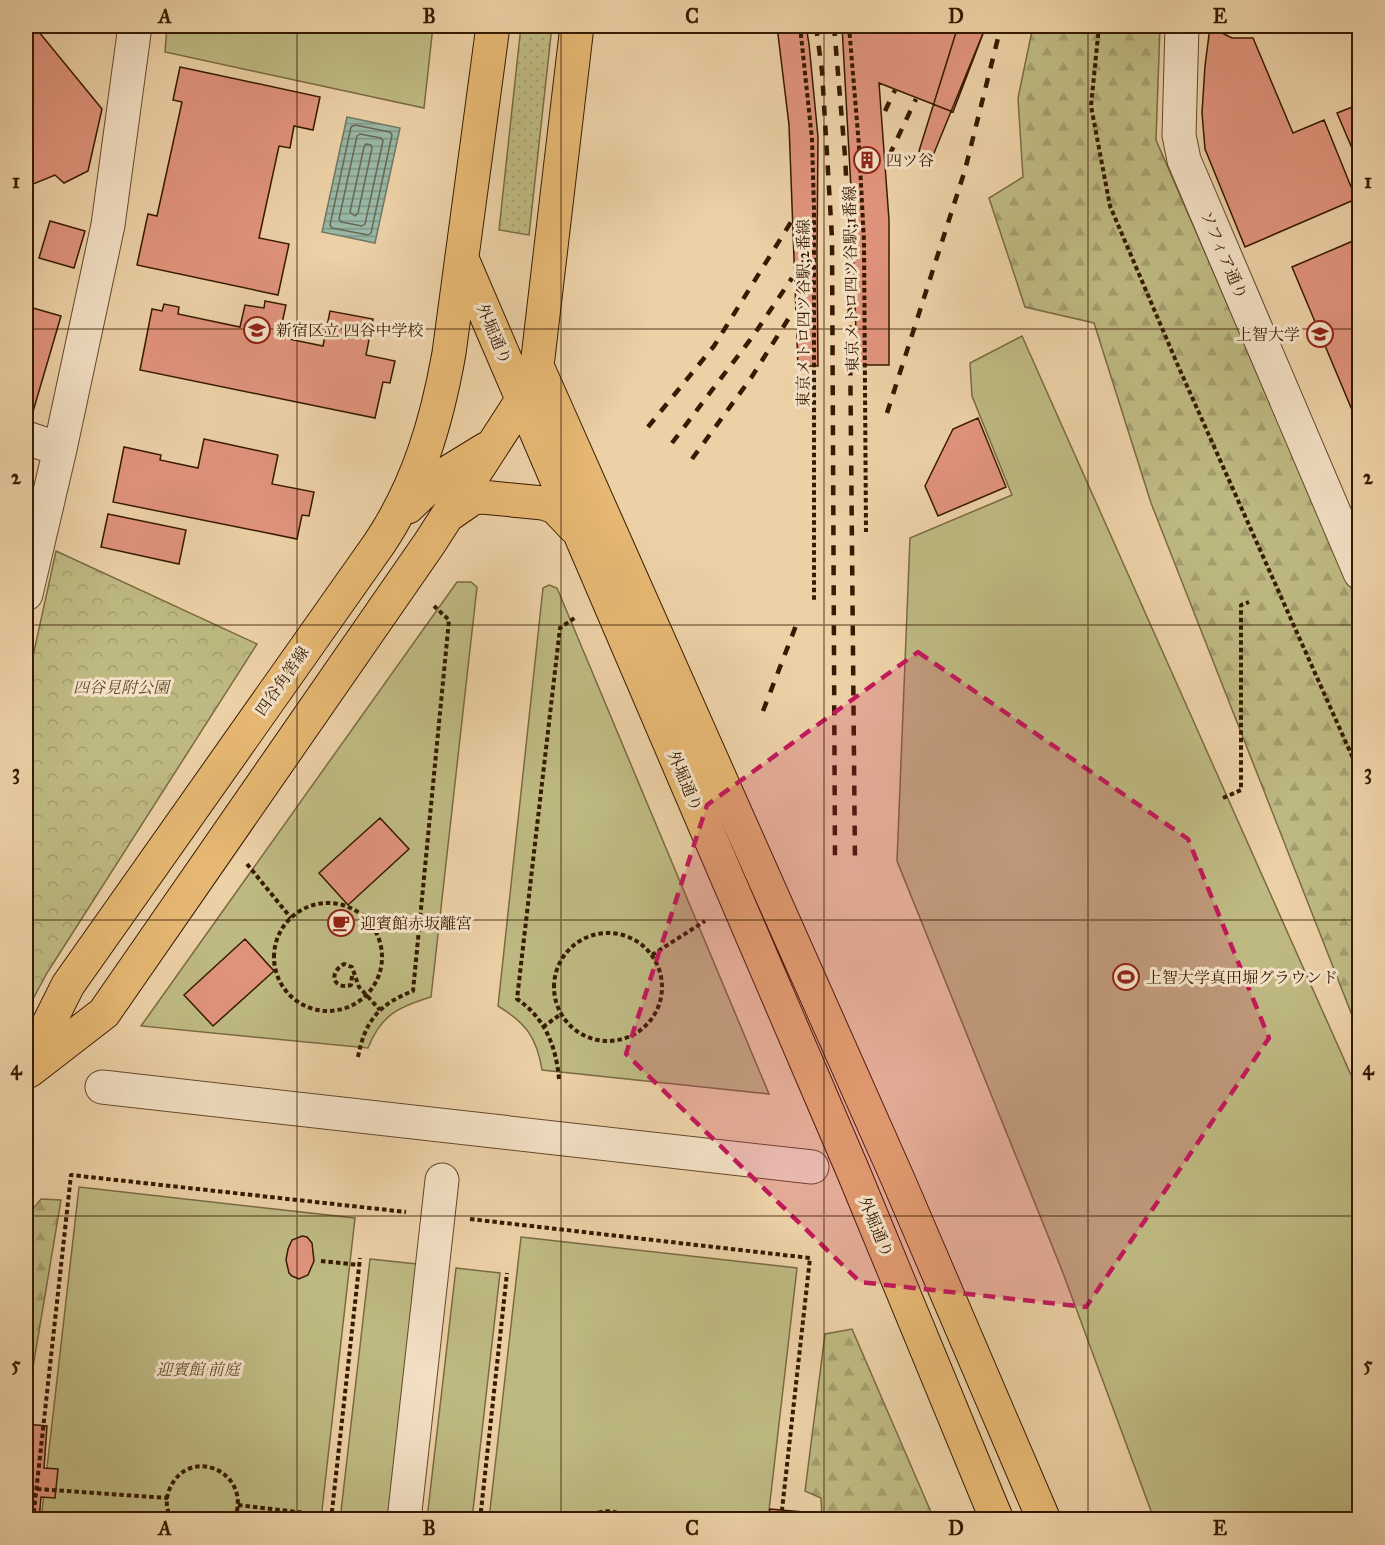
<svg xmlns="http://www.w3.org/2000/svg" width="1385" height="1545" font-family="'IM FELL Great Primer','Noto Serif JP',serif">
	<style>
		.grass { fill: url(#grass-dots); stroke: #7a6a42; stroke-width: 1.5 }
		.forest { fill: url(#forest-firs); stroke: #7a6a42; stroke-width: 1.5 }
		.park { fill: url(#park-crowns); stroke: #7a6a42; stroke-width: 1.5 }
		.garden { fill: #beb982; stroke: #7a6a42; stroke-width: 1.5 }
		.water { fill: url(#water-rules); stroke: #717863; stroke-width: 1.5 }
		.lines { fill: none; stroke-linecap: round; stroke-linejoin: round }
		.shore { stroke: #686853; stroke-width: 1.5 }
		.building { fill: #e0937b; stroke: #361a01; stroke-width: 1.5 }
		.minor-casing { stroke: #64482a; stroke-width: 35 }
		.major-casing { stroke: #361a01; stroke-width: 35 }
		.path { stroke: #361a01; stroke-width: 4; stroke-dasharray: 4.5 3; stroke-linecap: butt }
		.minor { stroke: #f3e0c5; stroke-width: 33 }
		.major { stroke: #e6b873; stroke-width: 33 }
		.rail { stroke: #361a01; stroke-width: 4.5; stroke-dasharray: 10 10; stroke-linecap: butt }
		.marked { fill: #c2185b; fill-opacity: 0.2; stroke: #c2185b; stroke-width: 4.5; stroke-dasharray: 12 8; stroke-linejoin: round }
		.grid { fill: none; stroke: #361a01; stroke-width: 1.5; stroke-opacity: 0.55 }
		.labels { text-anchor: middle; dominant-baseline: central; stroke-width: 6; stroke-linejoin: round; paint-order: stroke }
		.poi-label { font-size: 16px; fill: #361a01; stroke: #f3e0c5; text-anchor: start }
		.street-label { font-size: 16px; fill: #361a01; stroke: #f3e0c5 }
		.park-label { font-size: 16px; font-style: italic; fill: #5f4a28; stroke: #f3e0c5 }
		.neatline { fill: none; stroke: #361a01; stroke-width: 2 }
		.grid-label { font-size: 20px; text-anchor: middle; font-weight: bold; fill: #361a01 }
	</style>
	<defs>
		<pattern id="grass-dots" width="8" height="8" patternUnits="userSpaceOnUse" patternTransform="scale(1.5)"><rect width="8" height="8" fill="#beb982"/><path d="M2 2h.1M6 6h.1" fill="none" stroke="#a49e6e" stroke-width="1.8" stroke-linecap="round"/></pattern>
		<pattern id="forest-firs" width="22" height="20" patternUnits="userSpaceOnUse" patternTransform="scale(1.5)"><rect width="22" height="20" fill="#beb982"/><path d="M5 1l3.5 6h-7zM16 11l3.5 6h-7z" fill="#a49e6e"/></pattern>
		<pattern id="park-crowns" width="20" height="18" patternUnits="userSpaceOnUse" patternTransform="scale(1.5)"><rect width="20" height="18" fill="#beb982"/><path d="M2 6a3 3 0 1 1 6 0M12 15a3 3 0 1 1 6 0" fill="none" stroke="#a49e6e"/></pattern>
		<pattern id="water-rules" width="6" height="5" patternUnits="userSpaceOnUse" patternTransform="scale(1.5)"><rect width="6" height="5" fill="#99b7a5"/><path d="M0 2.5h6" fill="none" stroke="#7e9484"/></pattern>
	</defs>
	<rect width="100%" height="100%" fill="#ecd0a6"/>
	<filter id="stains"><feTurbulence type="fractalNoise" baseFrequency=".00333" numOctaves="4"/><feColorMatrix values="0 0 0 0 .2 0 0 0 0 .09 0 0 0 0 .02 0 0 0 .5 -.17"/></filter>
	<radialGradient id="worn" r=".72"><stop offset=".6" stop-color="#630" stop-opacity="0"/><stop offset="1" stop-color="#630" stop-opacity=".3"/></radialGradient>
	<path class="grass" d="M521,26h31l-23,209 -30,-5z"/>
	<path class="forest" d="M1033,26h127l-4,114 203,466v427l-208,-530 -57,-180 -69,-16 -36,-109 34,-21 -5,-79z
		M41,1199l20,1 -35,209v-191z
		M852,1329l82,190h-112l-1,-21 -16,-7 20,-157z"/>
	<path class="park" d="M56,551l201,93 -210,329 -21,39v-324z"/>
	<path class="garden" d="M167,26h266l-9,82 -259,-56z
		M1022,336l337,757v426h-205l-91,-246 -166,-412 13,-323 102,-43 -40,-99 -2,-33z
		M457,582h14l6,5 -46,410c-33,10 -50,18 -63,51l-227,-22z
		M549,585l8,3 212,506 -227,-24c-5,-32 -16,-47 -44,-64l45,-418z
		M79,1187l276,31 -34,301 -280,1z
		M521,1237l276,31 -29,251h-279z
		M370,1259l47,5 -28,255 -49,1z
		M456,1268l44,5 -28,246h-45z"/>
	<path class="water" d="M347,117l53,11 -25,115 -53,-11z"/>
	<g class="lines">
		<path class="shore" d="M355,125l35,7 2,3 -21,98 -3,2 -36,-7 -2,-3 21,-98z
			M360,134l21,4 2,3 -18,83 -3,2 -21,-4 -2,-3 18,-83z
			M366,144l5,1 1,3 -14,65 -3,3 -5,-4 14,-65z"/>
	</g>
	<path class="building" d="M26,26h8l68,83 -14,62 -24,12 -9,-8 -29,12z
		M777,26h29l3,18 9,93 -1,118 1,111h-20l-9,-241z
		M842,26h144l-33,86 -74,-29 10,137v145h-32l-5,-158z
		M958,26h28l-54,132 -13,-7z
		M1210,27l22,11h21l40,95 31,-13 32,79 -111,48 -40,-98 -3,-36 3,-47z
		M180,67l140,30 -7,33 -19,-4 -4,22 -11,-2 -20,92 30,6 -11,51 -141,-30 11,-51 9,2 25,-114 -9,-2z
		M1360,104v63l-23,-54z
		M50,221l35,10 -11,37 -35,-10z
		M1360,238v191l-68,-162z
		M265,301l21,4 -7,32 44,9 7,-35 43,8 -7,36 29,6 -5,22 -7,-1 -8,36 -235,-48 12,-61 10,2 2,-7 15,3 -1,7 62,13 5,-22 19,3z
		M26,306l35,10 -29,99 -6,-2z
		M978,418l28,69 -68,29 -13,-30 28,-57z
		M204,439l74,16 -6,29 42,8 -5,24 -7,-1 -5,24 -184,-37 11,-55 37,8 -1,5 38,8z
		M108,514l78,16 -7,34 -78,-17z
		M380,818l29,31 -61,56 -29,-32z
		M245,939l29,32 -61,55 -29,-31z
		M302,1236l5,1 5,6 2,18 -6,14 -9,4 -7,-3 -3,-3 -3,-13 2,-11 4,-9z
		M26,1424l21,2 -3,42 14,1 -3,29 -14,-1 -2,23h-13z
		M770,1509l33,3 -1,8h-33z"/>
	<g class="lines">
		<defs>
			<path id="minor" d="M1182,26l-3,109 5,25 176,413
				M26,438l34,11
				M26,594l34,-145 48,-224 27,-199
				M102,1087l710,80
				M404,1520l38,-340"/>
			<path id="major" d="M577,26l-40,340 360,811 147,343
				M463,261l390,910 144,349
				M408,507l29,-28 49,-30
				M447,516l26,-18 9,-1 61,6 12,4 20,21
				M26,1069l42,-84 311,-441c39,-58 58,-123 70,-191l44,-327
				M29,1071l75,-58 325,-469 93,-144 7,-16"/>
		</defs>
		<use href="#minor" class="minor-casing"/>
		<use href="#major" class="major-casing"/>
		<path class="path" d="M800,26l12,113 2,70v391
			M849,26l10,120 5,96 2,290
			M1099,26l-8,80 19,100 69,162 181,406
			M1223,798l18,-8v-185l8,-3
			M247,864l44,54
			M274 957a54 54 0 1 1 108 0a54 54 0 1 1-108 0Z
			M554 987a54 54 0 1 1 108 0a54 54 0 1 1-108 0Z
			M652,955l53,-34
			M352,976l-1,9c-18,5 -23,-12 -7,-21l8,3 7,20 21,23
			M543,1027l18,-13
			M358,1057c7,-36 21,-53 55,-66l36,-371 -15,-14
			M559,1079c-3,-33 -14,-61 -42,-80l43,-371 16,-11
			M470,1219l340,39 -28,252
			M321,1261l38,4
			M37,1489l131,9
			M238,1505l93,11
			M33,1520l38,-345 335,37
			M172,1520c-6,-10 -7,-21 -2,-32 20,-44 84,-15 64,32
			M331,1520l29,-262
			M480,1520l27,-247
			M585,1520c14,-12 32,-11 46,0"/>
		<use href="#minor" class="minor"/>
		<use href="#major" class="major"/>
		<path class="rail" d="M816,26l6,45 10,167 3,624
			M834,26l11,130 4,75 6,632
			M885,111l10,-21
			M889,156l27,-57
			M887,413l78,-243 36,-144
			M648,427l66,-81 77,-124
			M672,443l81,-107 39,-58
			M692,459l59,-81 41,-65
			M763,711l34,-88"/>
	</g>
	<path class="marked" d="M918,652l270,187 81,199 -183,269 -226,-25 -234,-228 81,-249z"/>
	<path class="grid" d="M297,26v1494M561,26v1494M824,26v1494M1088,26v1494M26,329h1334M26,625h1334M26,920h1334M26,1216h1334"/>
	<defs>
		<symbol id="building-ring" viewBox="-11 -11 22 22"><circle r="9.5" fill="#f3e0c5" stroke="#8f2418" stroke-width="1.5"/><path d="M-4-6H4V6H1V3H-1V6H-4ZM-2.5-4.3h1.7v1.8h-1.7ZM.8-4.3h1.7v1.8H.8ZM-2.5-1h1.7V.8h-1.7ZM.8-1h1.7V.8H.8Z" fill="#8f2418"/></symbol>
		<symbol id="school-ring" viewBox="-11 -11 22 22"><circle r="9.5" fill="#f3e0c5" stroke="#8f2418" stroke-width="1.5"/><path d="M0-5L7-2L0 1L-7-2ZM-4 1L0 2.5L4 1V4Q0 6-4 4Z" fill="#8f2418"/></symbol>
		<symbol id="university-ring" viewBox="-11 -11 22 22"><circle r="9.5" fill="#f3e0c5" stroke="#8f2418" stroke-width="1.5"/><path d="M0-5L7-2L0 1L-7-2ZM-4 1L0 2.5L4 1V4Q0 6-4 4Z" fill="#8f2418"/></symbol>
		<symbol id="cafe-ring" viewBox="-11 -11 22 22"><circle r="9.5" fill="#f3e0c5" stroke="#8f2418" stroke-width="1.5"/><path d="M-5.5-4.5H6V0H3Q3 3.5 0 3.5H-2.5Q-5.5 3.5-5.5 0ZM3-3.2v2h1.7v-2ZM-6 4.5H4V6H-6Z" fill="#8f2418"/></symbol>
		<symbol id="stadium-ring" viewBox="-11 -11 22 22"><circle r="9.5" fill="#f3e0c5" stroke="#8f2418" stroke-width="1.5"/><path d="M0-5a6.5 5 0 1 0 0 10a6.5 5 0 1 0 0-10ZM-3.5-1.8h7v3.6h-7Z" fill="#8f2418"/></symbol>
	</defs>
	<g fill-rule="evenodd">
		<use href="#building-ring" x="852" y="145" width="30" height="30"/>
		<use href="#school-ring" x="242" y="315" width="30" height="30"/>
		<use href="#university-ring" x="1305" y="319" width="30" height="30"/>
		<use href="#cafe-ring" x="326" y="908" width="30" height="30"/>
		<use href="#stadium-ring" x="1111" y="962" width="30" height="30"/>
	</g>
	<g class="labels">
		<g class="poi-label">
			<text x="886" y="160">四ツ谷</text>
			<text x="276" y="330">新宿区立 四谷中学校</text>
			<text x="1300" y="334" text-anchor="end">上智大学</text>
			<text x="360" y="923">迎賓館赤坂離宮</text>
			<text x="1146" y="977">上智大学真田堀グラウンド</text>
		</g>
		<g class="street-label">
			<text transform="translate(1224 255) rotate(67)">ソフィア通り</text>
			<text transform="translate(851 279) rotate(-91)">東京メトロ四ツ谷駅;1番線</text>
			<text transform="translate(803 313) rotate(-90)">東京メトロ四ツ谷駅;2番線</text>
			<text transform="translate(494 334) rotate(67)">外堀通り</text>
			<text transform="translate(282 681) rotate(-55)">四谷角筈線</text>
			<text transform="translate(685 781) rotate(67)">外堀通り</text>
			<text transform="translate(876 1227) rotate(67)">外堀通り</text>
		</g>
		<g class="park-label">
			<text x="121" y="687">四谷見附公園</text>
			<text x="198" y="1369">迎賓館 前庭</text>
		</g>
	</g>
	<rect width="1385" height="1545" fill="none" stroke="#ecd0a6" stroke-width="66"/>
	<rect x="33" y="33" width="1319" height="1479" class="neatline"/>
	<g class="grid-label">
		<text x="165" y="23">A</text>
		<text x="429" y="23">B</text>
		<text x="692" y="23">C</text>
		<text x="956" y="23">D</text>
		<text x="1220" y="23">E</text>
		<text x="16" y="188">1</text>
		<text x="1368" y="188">1</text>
		<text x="16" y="484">2</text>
		<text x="1368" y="484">2</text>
		<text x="16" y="779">3</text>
		<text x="1368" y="779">3</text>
		<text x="16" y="1075">4</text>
		<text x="1368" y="1075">4</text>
		<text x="16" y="1371">5</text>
		<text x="1368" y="1371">5</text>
		<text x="165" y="1535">A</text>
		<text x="429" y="1535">B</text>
		<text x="692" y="1535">C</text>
		<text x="956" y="1535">D</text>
		<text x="1220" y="1535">E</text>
	</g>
	<rect width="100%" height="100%" filter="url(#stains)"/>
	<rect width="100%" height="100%" fill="url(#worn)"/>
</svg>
